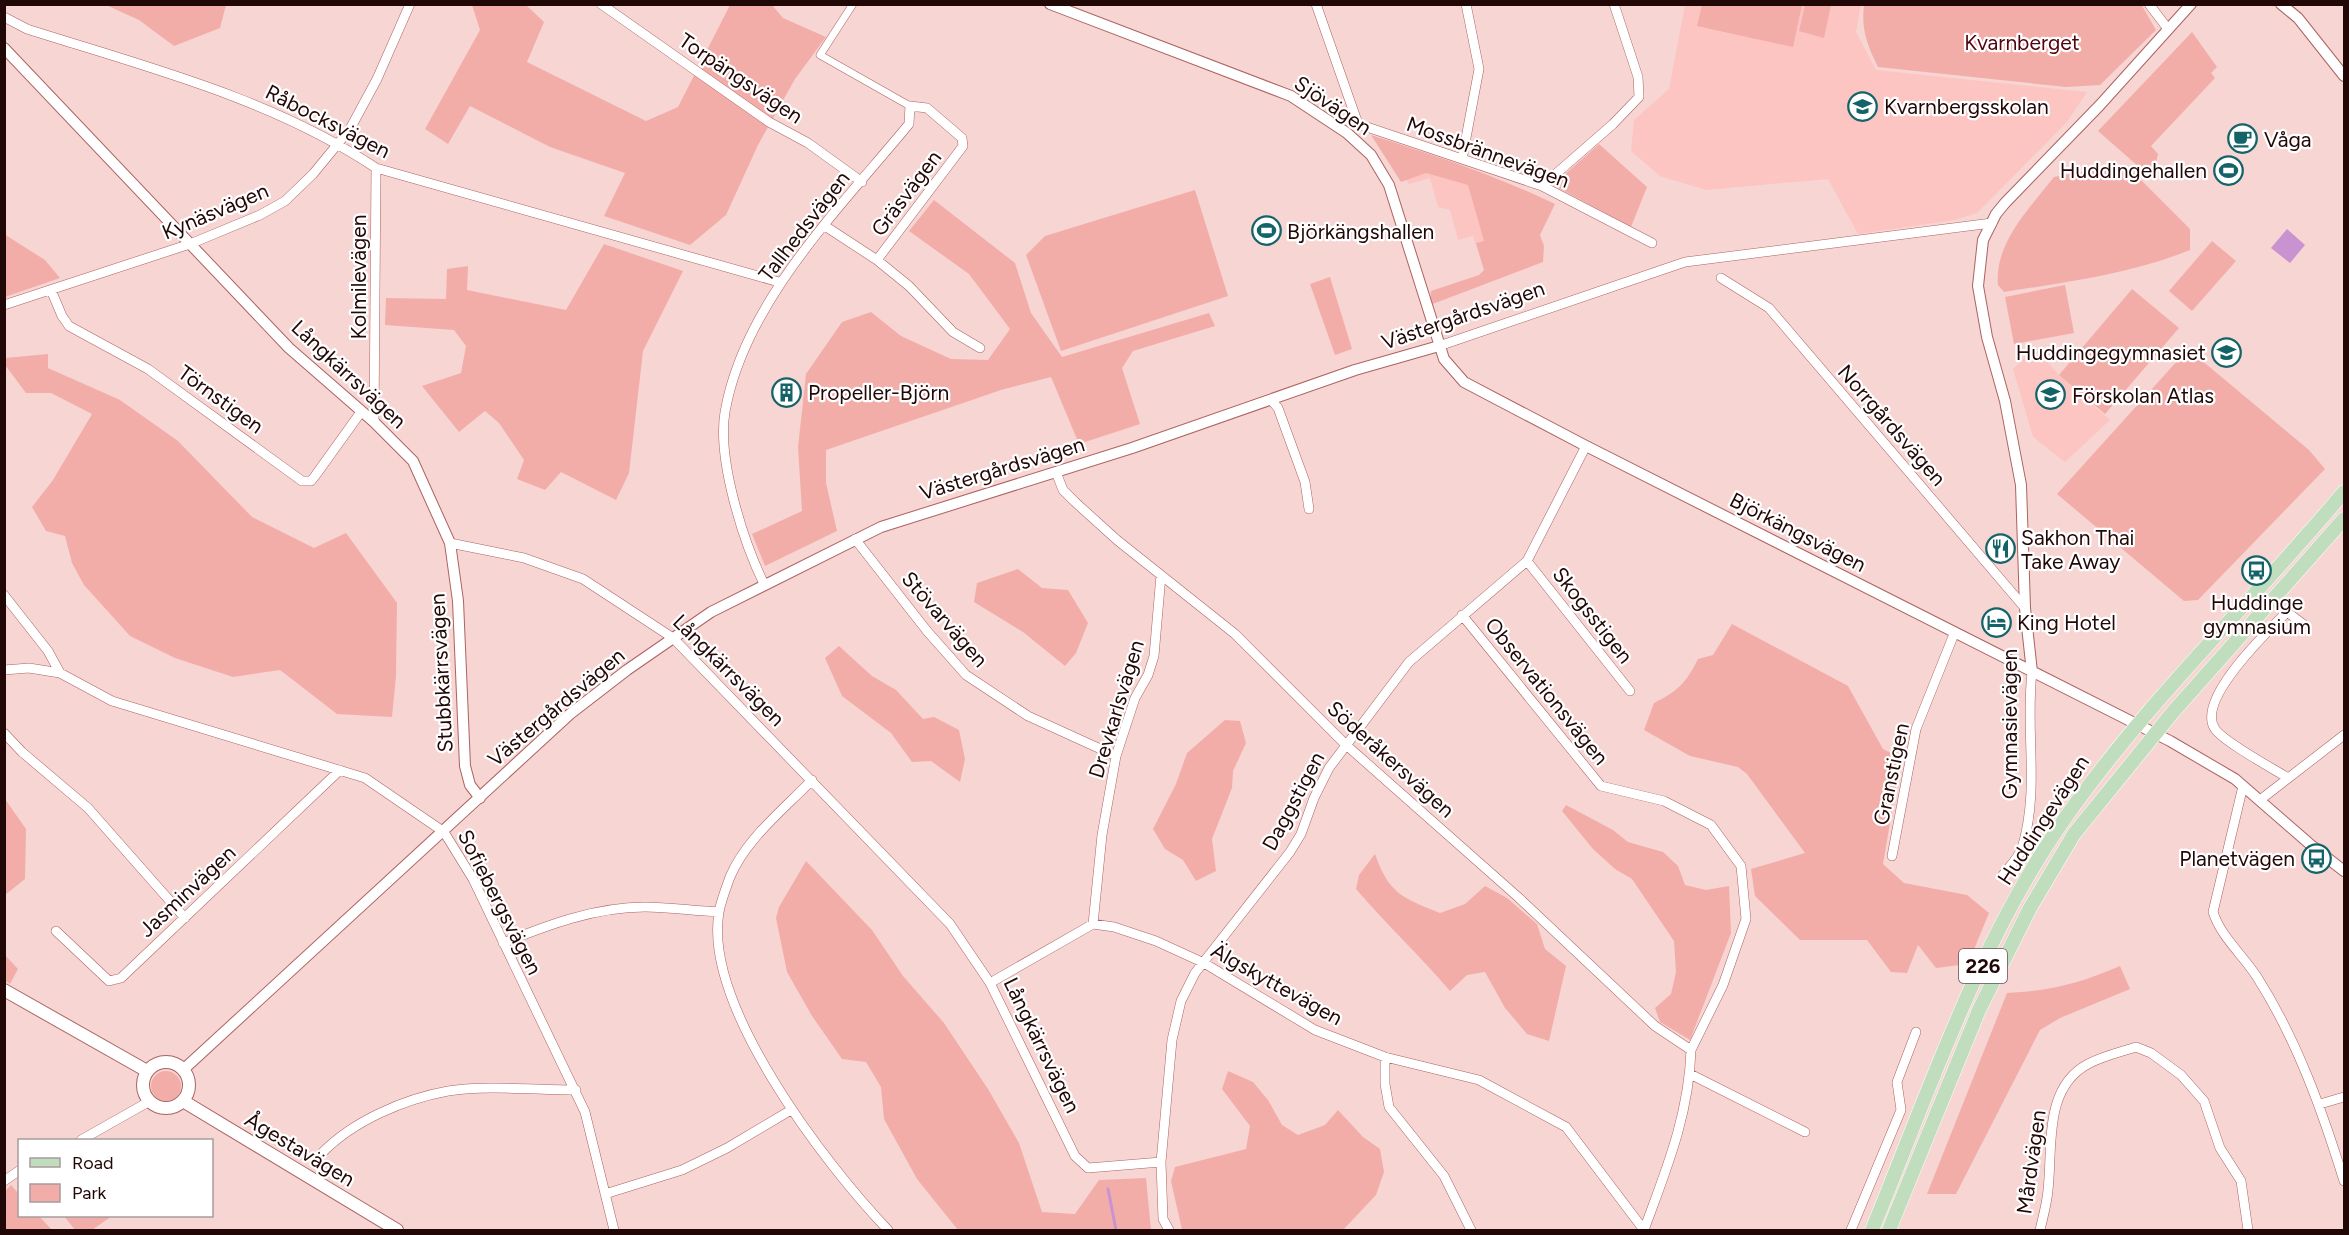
<svg xmlns="http://www.w3.org/2000/svg" width="2349" height="1235" font-family="Figtree,sans-serif">
	<style>
		.built { fill: #fcc5c2 }
		.green { fill: #f3ada9 }
		.water { fill: #c992d1 }
		.lines { fill: none; stroke-linecap: round; stroke-linejoin: round }
		.stream { stroke: #c992d1; stroke-width: 3 }
		.pedestrian-casing { stroke: #ac6360; stroke-width: 8 }
		.minor-casing { stroke: #ac6360; stroke-width: 10 }
		.tertiary-casing { stroke: #ac6360; stroke-width: 12 }
		.secondary-casing { stroke: #ac6360; stroke-width: 14 }
		.primary-casing { stroke: #fff; stroke-width: 15 }
		.pedestrian { stroke: #fff; stroke-width: 7 }
		.minor { stroke: #fff; stroke-width: 9 }
		.tertiary { stroke: #fff; stroke-width: 10 }
		.secondary { stroke: #fff; stroke-width: 12 }
		.primary { stroke: #c0debd; stroke-width: 14 }
		.labels { text-anchor: middle; dominant-baseline: central; stroke-width: 4.5; stroke-linejoin: round; paint-order: stroke }
		.shield { fill: #fff; stroke: #645151; stroke-width: 1.5 }
		.shield-label { font-size: 20px; font-weight: bold; fill: #220707 }
		.park-label { font-size: 21px; fill: #53030e; stroke: #fff }
		.street-label { font-size: 21px; fill: #220707; stroke: #fff }
		.poi-label { font-size: 21px; fill: #220707; stroke: #fff; text-anchor: start }
	</style>
	<rect width="100%" height="100%" fill="#f7d5d3"/>
	<path class="built" d="M1685,5h176l-5,27 20,38 211,22 -20,30 -90,91 -22,7 -97,14 -30,-55 -122,11 -46,-14 -29,-25 3,-31 35,-31z
		M1383,151l135,37 -34,82 -11,-34 -15,4 -8,-30 -12,-3 -8,-29 -21,6z
		M2035,347l24,28 51,45 -45,42 -32,-25 -20,-68z"/>
	<path class="green" d="M2141,4l15,26 -56,55 -34,2 -188,-20c-11,-22 -17,-38 -14,-62z
		M106,5h120l-6,23 -46,18 -35,-26z
		M472,5h54l18,17 -17,40 119,59 32,-14 52,-102h42l11,13 43,19 -31,42 -37,66 -32,70 -36,30 -86,-29 21,-43 -75,-26 -80,-41 -22,38 -23,-15 55,-99z
		M1702,5h100l-9,42 -96,-21z
		M1805,5h26l-7,33 -25,-7z
		M2192,32l25,35 -6,6 4,5 -64,68 7,8 -3,13 -5,6h-4l-48,-42z
		M1371,135c63,20 124,40 184,69l-15,31 4,11 -1,16 -113,43 1,-14 48,-16 5,-5 -8,-27 8,-2 -16,-56 -42,-12 -25,9z
		M1599,144l48,43 -16,40 -78,-42z
		M2094,169l39,3 57,57v21c-59,24 -123,32 -186,42l-6,-7c-4,-42 32,-77 56,-108z
		M1195,190l33,106 -167,55 -35,-96 19,-19z
		M934,200l81,63 16,50 31,44 147,-44 6,13 -82,25 -11,17 18,56 -61,20 -28,-67 -50,13 -175,60v33l11,48 -72,35 -13,-32 50,-23 -4,-64 8,-73 36,-52 29,-10 30,24 50,23 37,1 22,-31 -41,-55 -60,-43z
		M4,234l41,26 15,18 -55,19z
		M2212,241l24,20 -44,50 -23,-20z
		M604,244l79,27 -40,80 -14,122 -13,27 -55,-28 -16,18 -28,-11 7,-19 -25,-37 -14,-12 -26,21 -37,-46 39,-13 5,-27 -12,-16 -69,-5 1,-27 60,1 1,-30 21,-3 -1,24 99,20z
		M1330,277l22,72 -17,6 -25,-71z
		M2065,285l9,48 -60,11 -9,-47z
		M2132,289l47,39 -74,86 -46,-39z
		M2188,349l121,101 16,19 -127,131 -14,1 -127,-107z
		M48,354v14l72,32 58,41 74,76 62,31 32,-15 51,70 -1,73 -4,41 -55,-3 -57,-44 -47,7 -58,-19 -45,-22 -46,-51 -12,-22 -7,-27 -19,-5 -14,-24 21,-27 39,-66 -41,-21h-25l-21,-28v-7z
		M1018,569l24,19 26,2 20,33 -12,30 -11,13 -42,-34 -49,-30 3,-19z
		M1732,624l116,62 35,63 18,9 -18,106 21,19 63,12 22,18 -21,51 -32,4 -18,-23 -11,28 -16,-1 -24,-32h-67l-45,-44 -4,-27 54,-16 -58,-79 -9,-7 -48,-11 -46,-26 10,-27c24,-12 32,-20 44,-44l15,-4z
		M839,646l33,30 24,14 27,29 11,-2 25,13 6,29 -5,23 -29,-21 -19,1 -21,-29 -49,-37 -17,-38z
		M1225,720l15,1 6,22 -13,28 -1,17 -20,51 4,32 -20,10 -13,-21 -18,-11 -12,-20 23,-45 11,-31z
		M5,799l21,30 -1,50 -20,16z
		M1566,805l47,25 15,12 35,10 15,14 7,19 21,5 23,-4 2,47 -41,107 -30,-18 -5,-14 16,-14 5,-22 -2,-31 -42,-62 -17,-10 -22,-20 -31,-38z
		M1375,854c14,40 28,44 65,59l25,-9 20,-18 22,12 30,26 8,25 21,17 -17,75 -22,-7 -22,-26 -20,-36 -18,3 -17,16c-30,-35 -64,-67 -94,-102l3,-14z
		M806,861l66,69 31,46 41,47 44,66 31,54 23,69 33,2 24,-34 47,-2 5,52h-193l-41,-51 -33,-60 -3,-32 -15,-25 -24,-3 -30,-43 -25,-44 -11,-54 3,-11z
		M5,955l13,14 -8,15 -5,-3z
		M2120,966l10,23 -70,29 -20,12 -84,164h-29l80,-201c43,-2 74,-10 113,-27z
		M1228,1071l25,11 15,18 14,25 16,10 27,-10 13,-15 25,27 17,12 4,23 -8,23 -33,35h-161l-11,-49 4,-14 71,-18 4,-23 -28,-37z
		M151 1086a15 15 0 1 1 30 0a15 15 0 1 1-30 0Z
		M11,1185l8,9 1,22h19l13,14h-47v-39z
		M64,1216h48l-20,14h-17z"/>
	<path class="water" d="M2287,229l18,16 -15,18 -19,-15z"/>
	<g class="lines">
		<path class="stream" d="M1108,1189l8,41"/>
		<defs>
			<path id="pedestrian" d="M853,4l-33,51 90,51"/>
			<path id="minor" d="M601,4l168,118 39,21 54,39
				M1316,4l42,120 184,62 110,57
				M2149,4l19,25
				M4,17l23,12c119,38 244,69 349,139l403,114
				M1462,159l17,-90 -13,-65
				M1542,186l71,-62 26,-27 -1,-20 -24,-73
				M825,226l52,34 32,26 44,46 27,16
				M1721,278l48,30 256,300
				M51,290l11,26 7,10 79,43 154,112h9l4,-5 46,-64
				M4,305l186,-61 70,-29 25,-14 28,-27 37,-45 27,-50 33,-75
				M1439,346l246,-84 307,-39
				M1272,401l6,7 27,74 4,27
				M374,422l2,-254
				M1056,472l7,18 12,12 42,38 118,94 110,110 173,153 137,129 36,24c-2,65 -25,120 -47,180
				M855,539l72,92 39,44 62,41 88,40
				M450,543l74,15 59,21 90,59 277,286 40,59 85,173 13,12 73,-6
				M1527,561l103,130
				M764,584c-21,-43 -47,-125 -39,-172 19,-110 115,-204 184,-288l1,-18 17,2 35,30 1,8 -86,114
				M4,595l44,56 12,22
				M1462,615l139,171 63,15 47,24 30,41 5,53 -23,66 -32,65
				M4,670l25,-2 31,5 52,28 253,77 79,54 29,47 112,233 29,118
				M4,733l18,19 66,56 97,110
				M2288,778c-16,-10 -64,-36 -73,-49 -20,-29 53,-98 72,-117l16,12
				M812,780c-29,30 -66,59 -82,97 -4,11 -9,24 -11,35 -16,94 107,253 169,318
				M2243,786l-30,126c8,25 30,43 44,65 40,63 65,133 87,204
				M2260,800l84,-65
				M1892,856l24,-127 38,-95
				M2003,875c6,-8 16,-18 19,-27 18,-58 3,-117 10,-176
				M1093,924l9,-89 14,-79 19,-58 13,-23 6,-19 7,-81
				M56,931l53,50 12,-3 219,-208
				M503,943c45,-18 92,-36 142,-36 24,0 49,4 74,5
				M990,983l103,-59 21,3 42,14 48,22 111,67 70,27 94,23 87,47 78,103
				M1385,1057v27l4,23 55,69 27,54
				M1690,1074l115,58
				M2320,1104l24,-7
				M81,1140l69,-39
				M322,1153c31,-32 82,-54 126,-62 41,-6 86,-1 128,-1
				M4,1181l16,-11
				M605,1194l77,-24 45,-22 64,-38
				M1169,1230l-6,-11 -2,-57 11,-122 9,-39 14,-28 95,-121 11,-18 13,-36 15,-30 80,-106 118,-101 59,-115
				M1851,1230l50,-120 -4,-28 19,-50
				M2040,1230c3,-13 7,-27 8,-40 5,-43 -5,-102 40,-126 15,-8 33,-12 48,-17l15,6 30,22 23,26 16,47 21,33 7,49"/>
			<path id="tertiary" d="M1050,4l241,92 56,37 24,22 18,30 55,174 20,23 122,64 584,295 65,38 77,67 32,25
				M2281,4l17,14 46,58
				M4,48l285,300 85,74 39,39 37,82 8,58 7,165 5,19 10,13
				M2032,672l-7,-64 -4,-123 -16,-84 -18,-64 -9,-51 5,-46 13,-26 9,-11 95,-98 91,-101
				M184,1069l386,-355 57,-44 84,-58 170,-85 251,-79 223,-78 84,-24"/>
			<path id="secondary" d="M4,990l143,81
				M143 1085a23 23 0 1 1 46 0a23 23 0 1 1-46 0Z
				M183,1101l214,129"/>
			<path id="primary" d="M1872,1230c56,-136 105,-284 189,-406 83,-120 190,-221 283,-332
				M1889,1230l90,-220 51,-102 44,-74 99,-122 171,-193"/>
		</defs>
		<use href="#pedestrian" class="pedestrian-casing"/>
		<use href="#minor" class="minor-casing"/>
		<use href="#tertiary" class="tertiary-casing"/>
		<use href="#secondary" class="secondary-casing"/>
		<use href="#primary" class="primary-casing"/>
		<use href="#pedestrian" class="pedestrian"/>
		<use href="#minor" class="minor"/>
		<use href="#tertiary" class="tertiary"/>
		<use href="#secondary" class="secondary"/>
		<use href="#primary" class="primary"/>
	</g>
	<defs>
		<symbol id="school-ring" viewBox="-11 -11 22 22"><circle r="9.5" fill="#fff" stroke="#146369" stroke-width="1.5"/><path d="M0-5L7-2L0 1L-7-2ZM-4 1L0 2.5L4 1V4Q0 6-4 4Z" fill="#146369"/></symbol>
		<symbol id="cafe-ring" viewBox="-11 -11 22 22"><circle r="9.5" fill="#fff" stroke="#146369" stroke-width="1.5"/><path d="M-5.5-4.5H6V0H3Q3 3.5 0 3.5H-2.5Q-5.5 3.5-5.5 0ZM3-3.2v2h1.7v-2ZM-6 4.5H4V6H-6Z" fill="#146369"/></symbol>
		<symbol id="stadium-ring" viewBox="-11 -11 22 22"><circle r="9.5" fill="#fff" stroke="#146369" stroke-width="1.5"/><path d="M0-5a6.5 5 0 1 0 0 10a6.5 5 0 1 0 0-10ZM-3.5-1.8h7v3.6h-7Z" fill="#146369"/></symbol>
		<symbol id="university-ring" viewBox="-11 -11 22 22"><circle r="9.5" fill="#fff" stroke="#146369" stroke-width="1.5"/><path d="M0-5L7-2L0 1L-7-2ZM-4 1L0 2.5L4 1V4Q0 6-4 4Z" fill="#146369"/></symbol>
		<symbol id="building-ring" viewBox="-11 -11 22 22"><circle r="9.5" fill="#fff" stroke="#146369" stroke-width="1.5"/><path d="M-4-6H4V6H1V3H-1V6H-4ZM-2.5-4.3h1.7v1.8h-1.7ZM.8-4.3h1.7v1.8H.8ZM-2.5-1h1.7V.8h-1.7ZM.8-1h1.7V.8H.8Z" fill="#146369"/></symbol>
		<symbol id="restaurant-ring" viewBox="-11 -11 22 22"><circle r="9.5" fill="#fff" stroke="#146369" stroke-width="1.5"/><path d="M-5-6h1v4h1v-4h1v4h1v-4h1v5L-1.5 .5V6h-2V.5L-5-1ZM5-6V6H3V1.5H1.5Q1.5-4 5-6Z" fill="#146369"/></symbol>
		<symbol id="bus-ring" viewBox="-11 -11 22 22"><circle r="9.5" fill="#fff" stroke="#146369" stroke-width="1.5"/><path d="M-5-6H5V4H4V6H2V4H-2V6H-4V4H-5ZM-3.5-4V0h7V-4ZM-3.5 1.2v1.5H-2V1.2ZM2 1.2v1.5H3.5V1.2Z" fill="#146369"/></symbol>
		<symbol id="hotel-ring" viewBox="-11 -11 22 22"><circle r="9.5" fill="#fff" stroke="#146369" stroke-width="1.5"/><path d="M-6-4.5h1.5V1H6V5H4.5V3h-9V5H-6ZM-4 0a1.8 1.8 0 1 1 3.6 0ZM.5 0V-2.5h3Q6-2.5 6 0Z" fill="#146369"/></symbol>
	</defs>
	<g fill-rule="evenodd">
		<use href="#school-ring" x="1846" y="90" width="33" height="33"/>
		<use href="#cafe-ring" x="2226" y="122" width="33" height="33"/>
		<use href="#stadium-ring" x="2212" y="154" width="33" height="33"/>
		<use href="#stadium-ring" x="1250" y="214" width="33" height="33"/>
		<use href="#university-ring" x="2210" y="336" width="33" height="33"/>
		<use href="#building-ring" x="770" y="376" width="33" height="33"/>
		<use href="#school-ring" x="2034" y="378" width="33" height="33"/>
		<use href="#restaurant-ring" x="1984" y="532" width="33" height="33"/>
		<use href="#bus-ring" x="2240" y="554" width="33" height="33"/>
		<use href="#hotel-ring" x="1980" y="606" width="33" height="33"/>
		<use href="#bus-ring" x="2300" y="842" width="33" height="33"/>
	</g>
	<g class="labels">
		<rect class="shield" x="1959" y="949" width="48" height="34" rx="4.5"/>
		<g class="shield-label">
			<text x="1983" y="966">226</text>
		</g>
		<g class="park-label">
			<text x="2022" y="42">Kvarnberget</text>
		</g>
		<g class="street-label">
			<text transform="translate(741 78) rotate(34)">Torpängsvägen</text>
			<text transform="translate(1333 105) rotate(34)">Sjövägen</text>
			<text transform="translate(328 121) rotate(27)">Råbocksvägen</text>
			<text transform="translate(1488 152) rotate(20)">Mossbrännevägen</text>
			<text transform="translate(906 193) rotate(-53)">Gräsvägen</text>
			<text transform="translate(215 211) rotate(-23)">Kynäsvägen</text>
			<text transform="translate(804 226) rotate(-52)">Tallhedsvägen</text>
			<text transform="translate(358 277) rotate(-90)">Kolmilevägen</text>
			<text transform="translate(1463 315) rotate(-19)">Västergårdsvägen</text>
			<text transform="translate(349 374) rotate(43)">Långkärrsvägen</text>
			<text transform="translate(221 399) rotate(36)">Törnstigen</text>
			<text transform="translate(1892 425) rotate(49)">Norrgårdsvägen</text>
			<text transform="translate(1002 468) rotate(-17)">Västergårdsvägen</text>
			<text transform="translate(1798 532) rotate(27)">Björkängsvägen</text>
			<text transform="translate(1593 615) rotate(52)">Skogsstigen</text>
			<text transform="translate(945 619) rotate(49)">Stövarvägen</text>
			<text transform="translate(729 670) rotate(45)">Långkärrsvägen</text>
			<text transform="translate(441 673) rotate(-93)">Stubbkärrsvägen</text>
			<text transform="translate(1547 691) rotate(51)">Observationsvägen</text>
			<text transform="translate(556 707) rotate(-40)">Västergårdsvägen</text>
			<text transform="translate(1116 709) rotate(-73)">Drevkarlsvägen</text>
			<text transform="translate(2009 724) rotate(-90)">Gymnasievägen</text>
			<text transform="translate(1391 759) rotate(42)">Söderåkersvägen</text>
			<text transform="translate(1891 774) rotate(-78)">Granstigen</text>
			<text transform="translate(1293 801) rotate(-62)">Daggstigen</text>
			<text transform="translate(2043 820) rotate(-57)">Huddingevägen</text>
			<text transform="translate(187 891) rotate(-43)">Jasminvägen</text>
			<text transform="translate(500 902) rotate(63)">Sofiebergsvägen</text>
			<text transform="translate(1277 984) rotate(29)">Älgskyttevägen</text>
			<text transform="translate(1042 1045) rotate(64)">Långkärrsvägen</text>
			<text transform="translate(300 1149) rotate(31)">Ågestavägen</text>
			<text transform="translate(2031 1162) rotate(-82)">Mårdvägen</text>
		</g>
		<g class="poi-label">
			<text x="1884" y="106">Kvarnbergsskolan</text>
			<text x="2264" y="139">Våga</text>
			<text x="2207" y="170" text-anchor="end">Huddingehallen</text>
			<text x="1287" y="231">Björkängshallen</text>
			<text x="2206" y="352" text-anchor="end">Huddingegymnasiet</text>
			<text x="808" y="392">Propeller-Björn</text>
			<text x="2072" y="395">Förskolan Atlas</text>
			<text x="2021" y="537">Sakhon Thai<tspan x="2021" dy="24">Take Away</tspan></text>
			<text x="2257" y="602" text-anchor="middle">Huddinge<tspan x="2257" dy="24">gymnasium</tspan></text>
			<text x="2017" y="622">King Hotel</text>
			<text x="2295" y="858" text-anchor="end">Planetvägen</text>
		</g>
	</g>
	<rect width="2349" height="1235" fill="none" stroke="#220707" stroke-width="12"/>
	<rect x="18" y="1139" width="195" height="78" fill="#ffffff" stroke="#a79c9c" stroke-width="1.5"/>
	<rect x="30" y="1158" width="30" height="9" fill="#c0debd" stroke="#a79c9c" stroke-width="1.5"/>
	<text x="72" y="1169" font-size="18" fill="#220707">Road</text>
	<rect x="30" y="1184" width="30" height="18" fill="#f3ada9" stroke="#a79c9c" stroke-width="1.5"/>
	<text x="72" y="1199" font-size="18" fill="#220707">Park</text>
</svg>
